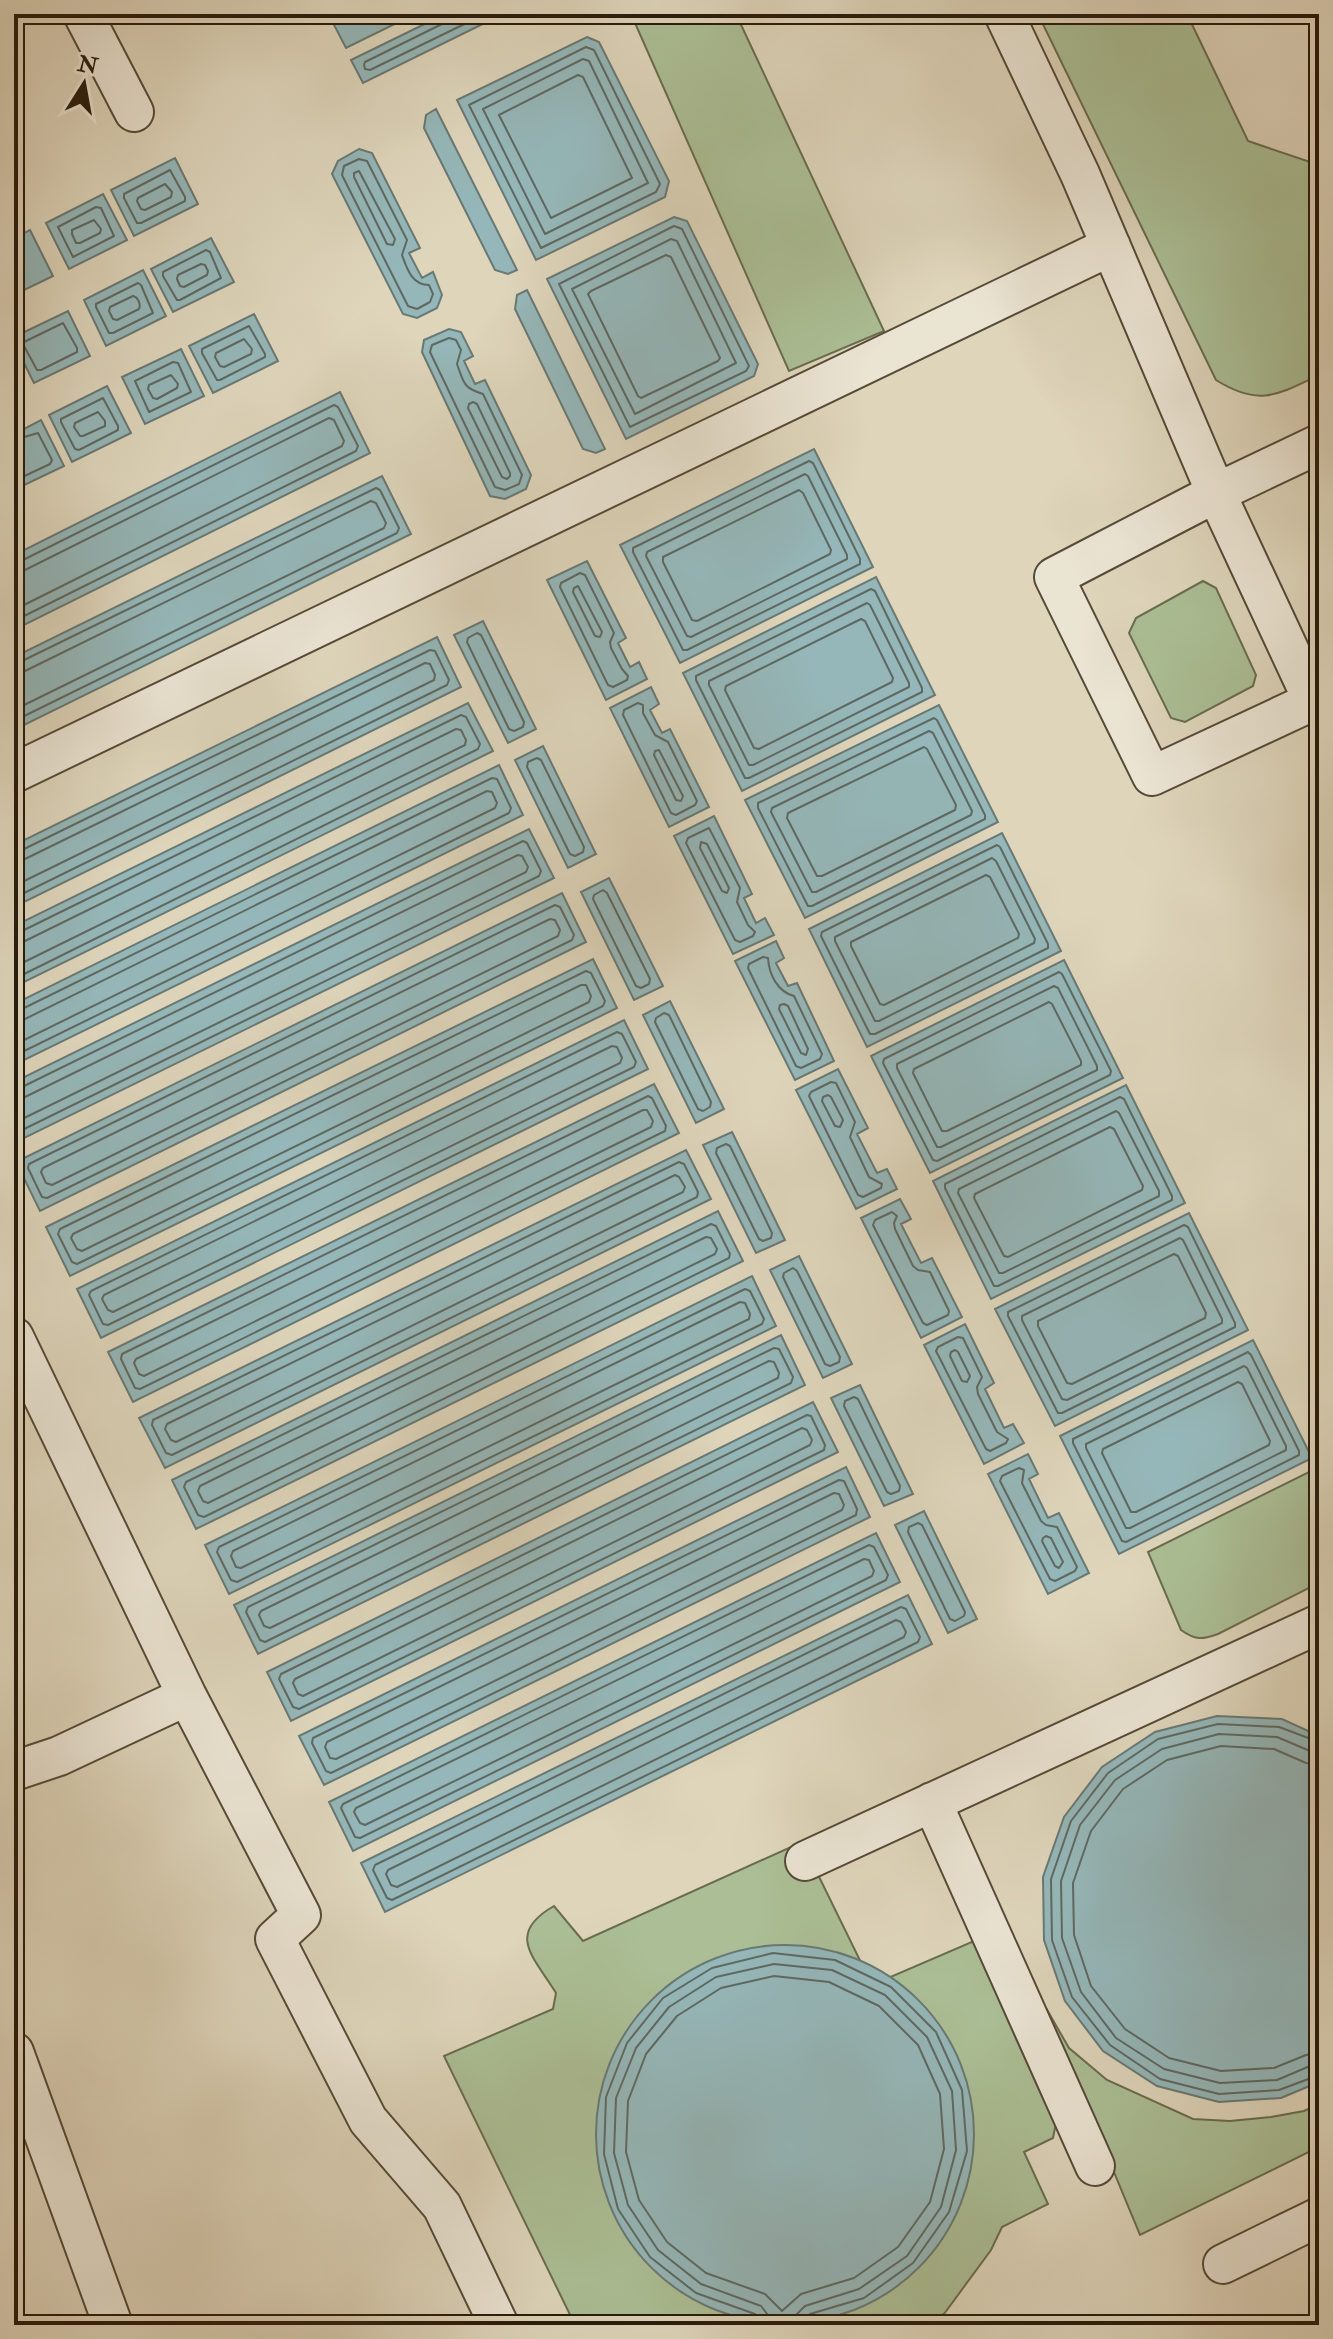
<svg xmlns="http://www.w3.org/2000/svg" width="1333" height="2339" font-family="'IM FELL Double Pica',serif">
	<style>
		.green { fill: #abbe95; stroke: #6a6c50; stroke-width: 2 }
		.water { fill: #95b7b9; stroke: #697974; stroke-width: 2 }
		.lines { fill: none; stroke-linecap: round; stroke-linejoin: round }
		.shore { stroke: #5e6962; stroke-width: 2 }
		.lane-casing { stroke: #564a38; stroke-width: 42 }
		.lane { stroke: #eae4d3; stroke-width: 38 }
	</style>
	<rect width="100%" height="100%" fill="#ded5bb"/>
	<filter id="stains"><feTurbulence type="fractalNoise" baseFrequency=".0025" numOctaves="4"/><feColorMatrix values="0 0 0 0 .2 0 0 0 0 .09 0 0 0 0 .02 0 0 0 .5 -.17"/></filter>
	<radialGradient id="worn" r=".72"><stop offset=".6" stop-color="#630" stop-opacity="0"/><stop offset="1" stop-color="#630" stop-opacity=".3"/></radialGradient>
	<path class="green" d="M631,14h105l148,317 -95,40z
		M1038,14h149l61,127 71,24v210c-42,20 -60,32 -103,5z
		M1203,581l13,7 40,87 -3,11 -68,36 -14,-4 -42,-85 7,-15z
		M1319,1467v116l-101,51c-16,6 -23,6 -37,-4l-33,-78z
		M802,1842l70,143 102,-44 83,177 -4,20 -29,14 24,52 -46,23 -11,23 -47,64 -21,11h-348l-131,-269 109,-47 3,-16c-22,-36 -51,-59 -2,-87l29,35z
		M1046,2008l23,40 38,32 86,39 37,2 41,-4 33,-6 15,-7v43l-179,88z"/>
	<path class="water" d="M347,14h68l-69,34 -14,-27z
		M445,14h58l-140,69 -12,-23z
		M587,37l12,5 70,139 -4,16 -129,63 -79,-160z
		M436,109l81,161 -9,4 -13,-4 -71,-142 2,-13z
		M359,149l13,4 48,95 -11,5 13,25 11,-6 9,23 -5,13 -20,10 -14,-4 -71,-140 6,-13z
		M175,158l23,46 -64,32 -23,-46z
		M103,194l24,46 -58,29 -23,-46z
		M674,217l13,4 71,143 -4,12 -128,63 -79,-160z
		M30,230l23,46 -39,19v-57z
		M211,238l23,44 -61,30 -22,-43z
		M143,270l23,46 -60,30 -22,-46z
		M527,290l78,159 -9,4 -13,-4 -68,-140 2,-14z
		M68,311l22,45 -56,27 -20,-40v-6z
		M254,314l24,47 -65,32 -24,-47z
		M449,329l12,3 12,24 -9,5 11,23 10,-4 46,95 -5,14 -21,10 -15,-3 -68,-144 2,-12z
		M181,349l23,47 -59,28 -23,-47z
		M107,386l24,47 -59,29 -23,-47z
		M340,392l30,61 -356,177v-75z
		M41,420l23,46 -50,24v-56z
		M814,449l59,118 -193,96 -60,-118z
		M382,476l29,58 -397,196v-73z
		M587,561l39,77 -8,5 12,24 9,-5 8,17 -41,21 -59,-120z
		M876,577l59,118 -193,96 -59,-118z
		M483,621l53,108 -28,14 -54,-108z
		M437,637l24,50 -447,220v-62z
		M651,687l8,17 -9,6 12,23 8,-4 39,78 -40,20 -59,-119z
		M468,703l25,48 -479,236v-61z
		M939,705l59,117 -193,96 -60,-118z
		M543,746l53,108 -28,14 -53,-108z
		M499,765l24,50 -509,250v-61z
		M714,816l38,78 -8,4 12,25 9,-5 9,17 -41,19 -59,-118z
		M529,829l25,49 -540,265v-61z
		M1002,833l59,118 -194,96 -58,-118z
		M609,878l54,108 -29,14 -53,-108z
		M562,893l24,49 -546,269 -24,-49z
		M776,941l8,17 -8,5 12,23 9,-3 37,78 -39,19 -60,-119z
		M593,959l24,49 -547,268 -24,-49z
		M1064,960l59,118 -193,95 -59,-117z
		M670,1001l54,108 -28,14 -53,-108z
		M624,1020l24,49 -547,269 -24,-49z
		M838,1069l30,59 -11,6 20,39 10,-4 10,20 -41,20 -60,-119z
		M654,1084l25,49 -546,269 -25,-50z
		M1126,1085l59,118 -194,96 -58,-118z
		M732,1132l53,108 -29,13 -53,-108z
		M686,1150l25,49 -546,269 -26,-50z
		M900,1199l11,20 -10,5 20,39 11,-5 30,59 -41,21 -60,-120z
		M718,1211l25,50 -547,268 -24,-49z
		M1189,1213l59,117 -193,96 -60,-117z
		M799,1256l53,108 -29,14 -53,-108z
		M752,1276l24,50 -547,268 -24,-49z
		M965,1324l29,59 -9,6 19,39 9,-4 11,19 -40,21 -60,-119z
		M781,1335l24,50 -547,269 -24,-49z
		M1253,1340l59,118 -193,96 -59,-118z
		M860,1385l53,109 -29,12 -53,-108z
		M813,1402l25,50 -547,269 -24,-49z
		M1028,1454l10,20 -9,5 19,39 11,-5 30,60 -41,21 -60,-120z
		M846,1467l24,50 -546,268 -25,-49z
		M924,1511l53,108 -29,14 -53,-108z
		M876,1533l24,49 -547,269 -24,-49z
		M908,1595l24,49 -547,268 -24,-49z
		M1217,1716l65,3 37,17v346l-38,16 -62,4 -62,-16 -54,-35 -38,-50 -21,-61 -1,-63 21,-60 38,-50 53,-35z
		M596 2134a189 189 0 1 1 378 0a189 189 0 1 1-378 0Z"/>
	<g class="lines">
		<path class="shore" d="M446,14v6l-4,4 -77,38 -1,3 1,4 5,1 115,-56
			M586,47l8,3 66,134 -4,8 -115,56 -72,-143z
			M583,59l6,2 59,122 -103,51 -62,-125z
			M578,75l5,2 49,101 -81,40 -52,-103z
			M359,159l8,2 40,79 -5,15c5,14 10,30 27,30l4,9 -3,8 -13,7 -9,-3 -66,-131 2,-9z
			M170,170l15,27v4l-44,22h-4l-13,-25v-4z
			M359,171l36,68 -2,6 -6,-1 -33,-67v-4z
			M165,184l7,8 -1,5 -26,13 -4,-1 -4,-8 1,-3z
			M96,207l5,1 13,28 -41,21 -15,-30z
			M94,220l7,9 -1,4 -20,10h-4l-4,-9v-4z
			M674,226l8,3 67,137 -3,5 -116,56 -71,-143z
			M671,239l6,2 59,122 -101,51 -63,-125z
			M206,250l4,2 11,26 -41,22h-3l-14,-24v-4z
			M666,255l5,2 49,101 -2,3 -77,37 -3,-2 -50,-102 3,-3z
			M201,264l4,1 3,6 -1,4 -23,12 -4,-1 -3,-7 1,-4z
			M138,283l3,2 12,28 -40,20h-4l-13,-26v-3z
			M133,296c5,1 8,8 6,13l-22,11 -4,-1 -4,-8 1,-4z
			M63,323l14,25v4l-36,18h-4l-13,-24v-4z
			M249,326l16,28v3l-45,23h-3l-15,-27v-4z
			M449,338l7,2 5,10 -4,14c7,19 6,24 26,30l39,81 -3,9 -14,6 -10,-3 -65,-135 2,-7z
			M244,339l8,10 -1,5 -27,13 -4,-1 -5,-9 1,-4z
			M173,362l5,1 13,29 -42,20 -14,-31z
			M171,375l7,9 -1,4 -20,11 -4,-1 -5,-9 1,-4z
			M103,398l15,28v4l-39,20 -4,-1 -14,-27v-3z
			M473,402l4,2 33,69v3l-3,3 -5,-2 -34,-69 1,-4z
			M98,412l7,9v5l-22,10h-3l-6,-9 1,-4z
			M14,440l24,-7 14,27 -2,4 -36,17
			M809,461l4,2 47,96v5l-173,86h-4l-50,-98v-4z
			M805,474l3,2 39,79v4l-156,78 -4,-1 -41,-80 1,-4z
			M799,490l4,3 28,57 -1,4 -133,67 -5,-1 -29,-58v-5z
			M14,562l7,-1 313,-156 4,2 20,39 -2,5 -342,170
			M14,572l11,-2 304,-152 5,2 10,21 -2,5 -328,164
			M580,573l5,2 29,58 -4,9 1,6 11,21 6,7 -1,4 -14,7 -5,-2 -48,-98 1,-4z
			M578,586l24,46 -2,5 -5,-1 -22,-44 1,-4z
			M871,589l4,2 47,97v4l-173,86h-4l-49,-98v-4z
			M867,603l3,2 39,78v4l-156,78h-4l-40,-80v-4z
			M861,619l4,2 28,57 -1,4 -133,67 -5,-1 -29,-58 1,-4z
			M477,633l4,2 43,87 -1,5 -9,4 -5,-2 -42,-87 1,-4z
			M14,663l6,-1 356,-174 4,2 19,38 -2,5 -383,188
			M14,673l11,-2 346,-170 5,2 10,20 -2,5 -370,182
			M638,703l5,2v8l12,22 13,7 29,59 -2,4 -19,10 -5,-2 -48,-98 1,-5z
			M934,718l3,2 48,95v4l-173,87h-4l-50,-98v-5z
			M929,731l4,2 39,78 -1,4 -155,77h-4l-41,-80 1,-4z
			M924,747l3,2 29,56 -1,5 -133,66h-5l-30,-58 1,-5z
			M659,750l24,46 -2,5 -5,-1 -22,-45 1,-4z
			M537,758l4,2 43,87 -1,5 -8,4 -5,-2 -43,-87 1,-5z
			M709,828l31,60 -3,14 11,23 7,7 -2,4 -13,6 -5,-2 -49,-97 2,-5z
			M701,842l6,2 22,44 -2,5 -5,-2 -22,-43z
			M997,845l3,2 48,97v4l-173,86h-5l-49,-98 1,-4z
			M14,851h6l410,-201 5,1 14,29 -2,5 -433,213
			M992,858l4,3 39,78 -1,4 -155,78h-4l-40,-80v-4z
			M14,861l11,-2 400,-196 5,1 5,11 -1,5 -420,206
			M986,875l4,2 29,57 -1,4 -134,67 -4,-1 -29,-58v-4z
			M603,890l4,3 43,86 -1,5 -8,4 -5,-2 -43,-87 1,-4z
			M555,905l5,2 14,28 -2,5 -525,258 -5,-1 -14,-29 1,-4z
			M550,919l5,1 5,10 -2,6 -506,249 -6,-2 -5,-11 2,-4z
			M14,933l6,-1 441,-217 5,2 14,27 -2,5 -464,230
			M14,943l11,-2 431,-212 5,1 5,10 -1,5 -451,222
			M763,957l5,1c1,17 10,34 26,38l28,58 -2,5 -19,9 -5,-2 -48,-98 1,-4z
			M586,971l5,2 14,28 -2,5 -526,258 -5,-2 -14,-28 2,-5z
			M1059,972l3,2 49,97 -1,4 -173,86 -4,-1 -50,-97 1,-4z
			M581,985h5l5,11 -2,6 -507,249 -5,-2 -6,-11 2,-4z
			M1054,986l4,2 39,78v4l-156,77h-4l-40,-79v-4z
			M1049,1002l3,2 29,57v4l-134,66h-5l-29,-58 1,-4z
			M784,1004l4,2 20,43 -2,6 -5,-2 -22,-44 1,-4z
			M14,1011l6,-1 472,-232 5,1 14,29 -2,5 -495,243
			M664,1013l5,2 42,87 -1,5 -7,4 -5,-2 -43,-87 1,-4z
			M14,1021l11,-2 462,-228 5,1 5,11 -2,5 -481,237
			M617,1032l5,2 14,28 -2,5 -526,258 -5,-1 -14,-29 2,-4z
			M612,1046l5,1 5,11 -2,5 -507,249 -5,-2 -6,-11 2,-4z
			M831,1082l5,1 19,39 -5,15 19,40 13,7 -1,4 -18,9 -5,-2 -49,-99 2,-4z
			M14,1089l6,-1 503,-247 4,2 14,28 -2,5 -525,258
			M828,1095l3,2 12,23 -3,7 -5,-1 -13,-25 1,-4z
			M648,1096l4,2 14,28 -1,5 -525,258 -5,-1 -14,-29 1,-5z
			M1120,1097l4,2 48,97v4l-174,86h-4l-49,-98v-4z
			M14,1099l11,-2 493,-242 4,1 6,11 -2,5 -512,251
			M643,1110h4l6,11 -2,6 -507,249 -5,-2 -5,-11 2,-4z
			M1116,1111l3,2 40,78v5l-156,77h-4l-41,-80 1,-4z
			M1110,1127l4,2 29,57 -1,4 -134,67 -4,-1 -30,-58 1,-4z
			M726,1144l4,2 42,87 -1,5 -8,3 -4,-2 -43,-86 1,-5z
			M679,1162l5,2 14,28 -1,5 -525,258 -6,-2 -14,-28 1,-5z
			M675,1175l4,2 6,10 -2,5 -507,250 -5,-2 -6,-11 2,-5z
			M892,1212l5,4 -3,7 1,6 18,37 5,4 12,2 19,39 -1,4 -21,10 -4,-2 -50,-98 2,-5z
			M711,1224l5,2 14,28 -1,4 -525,259 -6,-2 -14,-28 2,-5z
			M1184,1225l4,2 47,96v4l-173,86h-4l-50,-97v-4z
			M706,1237l5,1 6,11 -2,5 -507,249 -5,-2 -5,-10 2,-5z
			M1180,1238l3,2 39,79v4l-155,77 -5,-1 -40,-79v-4z
			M1174,1254l4,2 28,57 -1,5 -133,66 -5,-1 -29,-57v-5z
			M793,1268l4,3 43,86 -1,5 -9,4 -5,-2 -42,-87 1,-4z
			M745,1289l5,2 14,28 -2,5 -525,258 -6,-2 -14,-28 2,-5z
			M740,1302l5,1 5,11 -1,5 -508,249 -5,-1 -5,-11 2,-5z
			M958,1337l5,1 19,39 -5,10 1,7 19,38 11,7 -2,4 -16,8 -4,-2 -50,-98 2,-4z
			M774,1348l5,1 14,28 -2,6 -526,259 -5,-2 -14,-28 2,-5z
			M955,1350l3,2 12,24 -3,6 -5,-1 -12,-25 1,-4z
			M1248,1352l3,3 48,96v4l-173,87 -4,-1 -49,-98v-4z
			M769,1361l5,1 5,11 -1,5 -508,250 -6,-2 -5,-11 2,-4z
			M1244,1366l3,2 39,78v4l-156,78h-4l-40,-80v-4z
			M1238,1382l4,2 28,57 -1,4 -133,67h-5l-29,-59 1,-4z
			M854,1397l4,2 42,87 -1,5 -8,3 -4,-2 -43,-86 1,-5z
			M807,1415l4,1 14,29 -1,5 -525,259 -6,-2 -14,-28 2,-5z
			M802,1428l5,2 5,10 -2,5 -507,251 -5,-2 -5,-11 2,-4z
			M1019,1468l5,2 -2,13 19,38 5,4 11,2 20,40 -2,4 -20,10 -5,-2 -50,-98 2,-5z
			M839,1480l5,1 13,28 -1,6 -525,258 -5,-2 -14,-28 1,-5z
			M834,1493l5,1 5,11 -2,5 -506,249 -6,-1 -5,-11 2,-5z
			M918,1523l4,2 43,87 -1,4 -9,5 -5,-2 -42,-87 1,-5z
			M1046,1536l5,2 12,24 -4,6 -4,-2 -13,-25 1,-3z
			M869,1545l5,2 14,28 -2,5 -526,258 -5,-1 -14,-29 2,-4z
			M864,1559l5,1 5,11 -2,5 -507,249 -5,-2 -6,-11 2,-4z
			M901,1607l5,2 14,28 -2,5 -526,258 -5,-2 -14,-28 2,-5z
			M896,1620l5,2 5,10 -2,5 -507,250 -6,-2 -5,-11 2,-4z
			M1319,1742l-40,-15 -61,-3 -60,15 -50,34 -37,48 -20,58 1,61 20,57 38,48 50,34 59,15 60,-4 40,-15
			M1319,1752l-9,-1 -33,-14 -58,-3 -57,15 -47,31 -35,45 -19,56 1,57 19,54 35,46 48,31 56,14 57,-3 33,-14 9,-1
			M1319,1764l-13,-1 -32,-14 -53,-3 -54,14 -44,29 -32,42 -18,52 1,52 17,51 34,43 44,29 52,13 53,-3 32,-13 13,-2
			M774,1976l55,6 50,24 39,39 22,49 4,55 -14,53 -32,45 -44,31 -53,16 -19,17 -17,-17 -59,-21 -39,-31 -28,-42 -13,-48 2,-51 18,-47 31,-38 44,-28z
			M760,2325l-1,-6 -4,-5 -59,-21 -46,-36 -32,-48 -14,-55 2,-57 21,-54 36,-45 49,-30 61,-15 62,7 56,27 45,45 26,58 5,61 -18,61 -36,51 -49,35 -54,16 -4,5 -1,6
			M770,2325l-2,-10 -7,-9 -60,-22 -43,-34 -30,-45 -14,-52 2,-55 20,-50 33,-41 47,-30 58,-13 58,6 53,25 42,42 25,54 4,59 -15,57 -34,49 -48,33 -54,17 -8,8 -2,11"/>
		<defs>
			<path id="lane" d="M83,14l51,98
				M1004,14l76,160 136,319 103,-49
				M1216,493l97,208 -161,75 -98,-199z
				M14,773l1097,-527
				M14,1337l173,359 114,219 -26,24 93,181 74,86 57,119
				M14,1771l45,-15 128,-60
				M932,1802l163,364
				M805,1861l514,-237
				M14,2052l99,273
				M1223,2264l96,-47"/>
		</defs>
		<use href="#lane" class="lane-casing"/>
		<use href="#lane" class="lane"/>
	</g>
	<rect width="1333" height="2339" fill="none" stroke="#ded5bb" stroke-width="48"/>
	<rect x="16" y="16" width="1301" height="2307" fill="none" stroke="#281b0c" stroke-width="4"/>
	<rect x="24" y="24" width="1285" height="2291" fill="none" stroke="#281b0c" stroke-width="2"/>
	<g transform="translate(84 84) rotate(11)" stroke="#eae4d3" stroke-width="6" paint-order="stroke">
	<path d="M0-6L14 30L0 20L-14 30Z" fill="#281b0c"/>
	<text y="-12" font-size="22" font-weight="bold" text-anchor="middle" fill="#281b0c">N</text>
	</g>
	<rect width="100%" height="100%" filter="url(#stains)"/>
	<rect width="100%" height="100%" fill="url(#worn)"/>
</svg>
